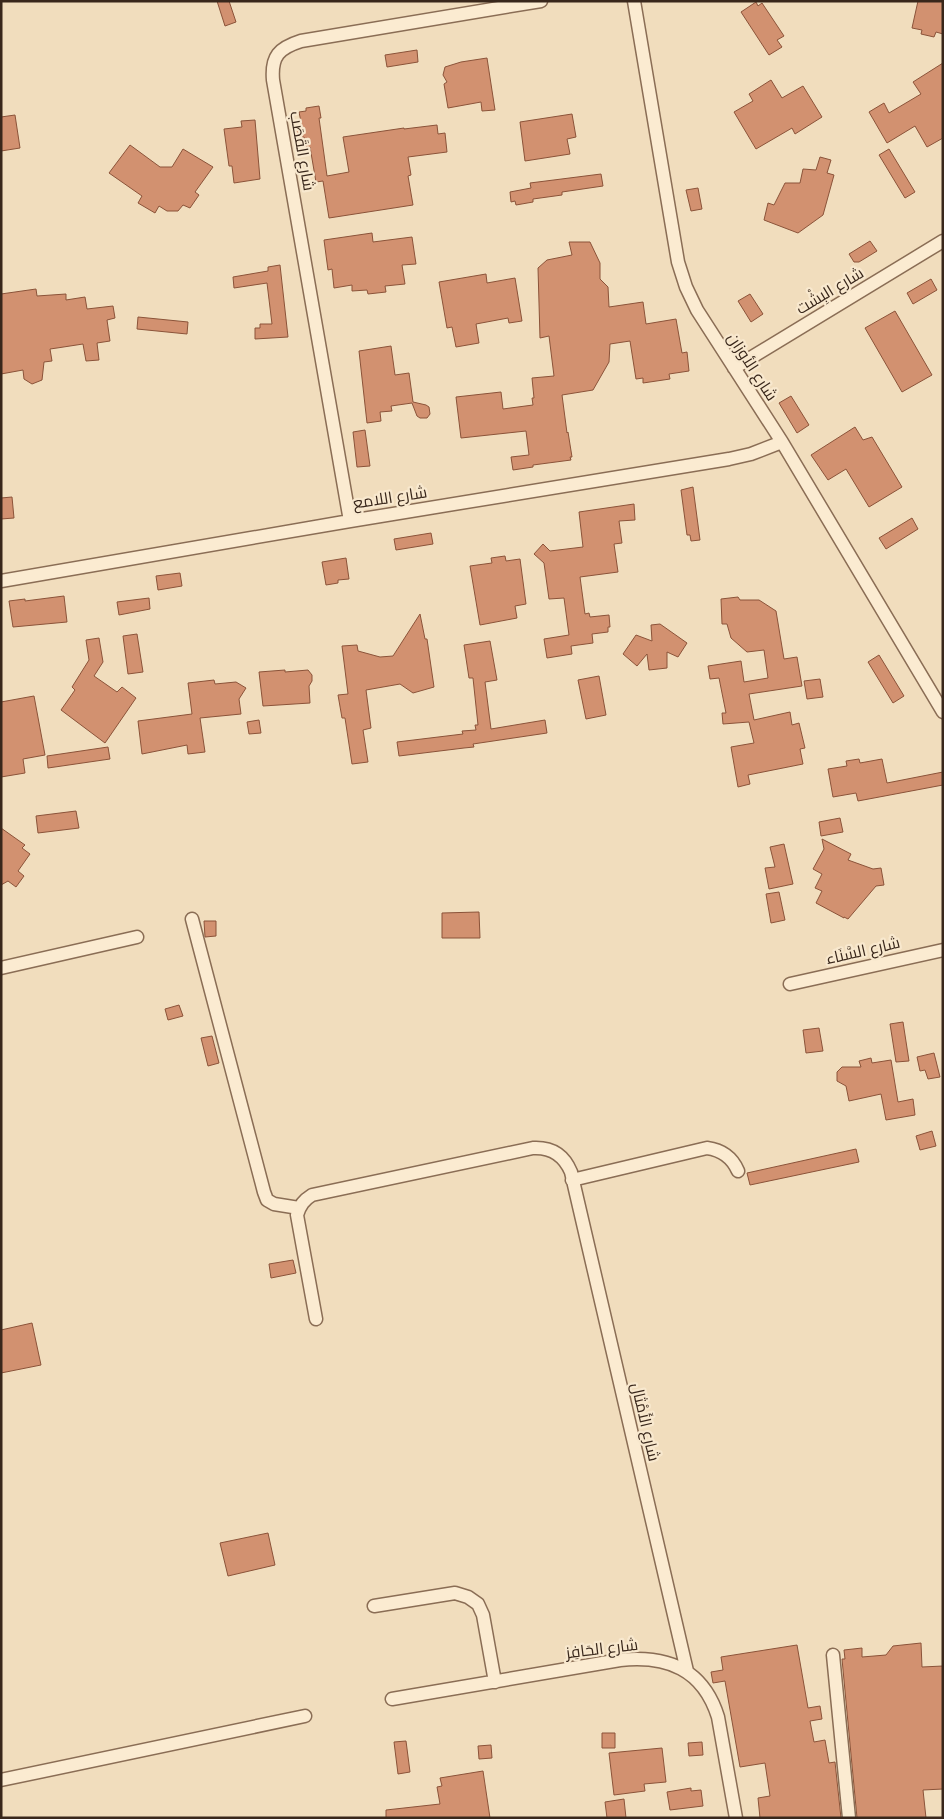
<svg xmlns="http://www.w3.org/2000/svg" width="944" height="1819" font-family="Spectral,Cairo,serif">
	<style>
		.building { fill: #d29170; stroke: #8b5339 }
		.lines { fill: none; stroke-linecap: round; stroke-linejoin: round }
		.minor-casing { stroke: #8a6d55; stroke-width: 15 }
		.minor { stroke: #fbebd1; stroke-width: 12 }
		.labels { text-anchor: middle; dominant-baseline: central; stroke-width: 4.5; stroke-linejoin: round; paint-order: stroke }
		.street-label { font-size: 16px; fill: #39271b; stroke: #f8e8ce }
	</style>
	<rect width="100%" height="100%" fill="#f1ddbd"/>
	<path class="building" d="M217,1h12l7,21 -11,4z
		M918,1h25v33l-7,-2 -2,5 -13,-3 1,-4 -10,-2z
		M756,2l2,4 4,-3 22,33 -7,4 5,7 -13,8 -28,-43z
		M417,50l1,12 -31,5 -2,-12z
		M487,58l8,52 -13,1 -1,-9 -33,6 -4,-24 3,-2 -4,-7 2,-8 16,-5z
		M943,63v75l-16,9 -12,-21 -28,17 -18,-31 15,-9 5,10 32,-19 -8,-12z
		M771,80l11,18 21,-12 19,31 -27,17 -3,-6 -36,21 -22,-37 19,-11 -4,-7z
		M319,106l2,12h-2l8,58 22,-4 -6,-35 61,-9v1l33,-4 1,9 7,-1 2,19 -39,5 3,18 -3,1 5,29 -84,13 -6,-37 -7,1 -6,-35 -4,1 -2,-11 -7,1 -3,-14 7,-2 -2,-10 7,-1v-3z
		M572,114l4,23 -9,2 3,15 -45,7 -5,-39z
		M15,115l5,33 -19,3v-34z
		M255,120l5,59 -26,4 -2,-17h-3l-5,-37 18,-2 -1,-6z
		M130,145l30,22h12l11,-18 30,18 -18,25 4,3 -9,13 -7,-3 -5,6h-11l-8,-5 -4,7 -17,-10 4,-7 -33,-23z
		M889,149l26,43 -10,6 -26,-43z
		M820,157l11,3 -4,13 7,2 -11,40 -25,18 -34,-13 4,-17 6,2 11,-22h15l3,-14 13,1z
		M601,174l2,12 -41,6v3l-29,4v3l-17,3 -1,-4 -4,1 -1,-10 21,-4 -1,-5z
		M698,188l4,21 -11,2 -5,-21z
		M372,233l1,9 39,-5 4,27 -14,1 3,19 -20,2 1,6 -18,2 -1,-4 -15,1v-6l-18,3 -2,-19 -4,1 -4,-30z
		M870,241l7,10 -18,11h-5l-5,-8z
		M569,242h21l10,21v16l8,8 1,20 34,-5 3,22 30,-5 6,34 5,-1 2,19 -20,3 1,5 -27,4v-5l-7,1 -6,-38 -20,3 -1,18 -16,28 -31,5 5,38 1,-1 4,25h-2l1,3 -38,5v2l-20,3 -2,-13 18,-2 -3,-24 -65,7 -5,-41 45,-5 2,17 30,-4 -1,-7h2l-2,-20 22,-2 -5,-40 -9,2 -2,-70 9,-8 25,-5z
		M280,265l8,72 -33,2v-11h5v-4h12l-5,-41 -33,5 -1,-11 35,-6v-4z
		M486,274l1,9 28,-5 7,43 -13,2 -1,-5 -32,6 3,19 -23,4 -4,-20 -5,1 -8,-46z
		M931,279l6,11 -24,14 -6,-11z
		M36,289l1,7 29,-2v6l19,-3 2,12 26,-3 2,12 -8,2 3,21 -13,2 2,17 -13,1 -3,-17 -26,4 -7,1 2,12 -8,1 -2,18 -10,4 -8,-5 -1,-9 -22,4v-80z
		M750,294l13,20 -12,8 -13,-21z
		M895,311l37,64 -30,17 -37,-64z
		M138,317l50,5 -1,12 -50,-5z
		M391,346l4,29 14,-2 4,29 13,3 3,2 1,7 -3,4h-7l-3,-2 -5,-13 -21,3 1,5 -12,1 1,9 -14,2 -8,-72z
		M791,396l18,29 -12,8 -18,-30z
		M855,427l8,13 9,-3 30,50 -33,20 -23,-38 -18,11 -17,-25z
		M365,430l5,36 -13,1 -4,-35z
		M693,487l7,53 -9,1 -1,-6h-3l-6,-45z
		M12,497l2,21 -13,1v-21z
		M634,504l1,16 -16,1 3,22 -8,1 4,28 -38,5 5,37 4,-1 1,4 19,-2 1,12h-2v5l-16,2 1,9 -22,3 1,8 -25,4 -3,-19 25,-4 -5,-37 -15,1 -5,-36 -10,-9 9,-10 7,7 33,-4 -4,-35z
		M912,518l6,11 -32,20 -7,-11z
		M431,533l2,11 -37,6 -2,-11z
		M505,556l1,5 14,-2 6,45 -11,2 2,12 -37,7 -10,-59 22,-3 -1,-5z
		M346,558l3,21 -11,1v3l-12,2 -4,-23z
		M180,573l2,13 -24,4 -2,-14z
		M64,596l3,26 -54,5 -4,-26 16,-2v2z
		M738,597l2,3h19l17,11 8,48 13,-2 5,29 -53,8 5,26 36,-8 2,13 7,-2 6,25 -5,1 3,15 -55,11 2,9 -12,3 -7,-40 23,-4 -5,-21 -26,2 -1,-11h4l-7,-35 -9,1 -2,-13 33,-5 3,21 24,-4 -4,-28 -17,2 -16,-14 -4,-14h-5l-1,-25z
		M149,598l1,11 -31,6 -2,-13z
		M420,614l5,25h2l7,48 -21,6 -13,-9 -34,6 5,38 -8,2 5,32 -16,2 -7,-46h-3l-4,-23 10,-1 -6,-48 15,-1 1,6 22,6 13,-1z
		M660,624l27,19 -9,14 -11,-5v16l-18,2 -2,-16 -10,12 -14,-12 13,-19 16,6 -1,-16z
		M137,634l6,38 -15,2 -5,-38z
		M99,638l4,24 -9,14 23,16 5,-5 14,11 -31,45 -44,-33 14,-20 -3,-3 17,-27 -3,-20z
		M490,641l7,39 -12,2 6,47 54,-9 2,13 -74,11 1,3 -10,1 -65,8 -2,-14 66,-8 -1,-3 14,-1 -1,-5h3l-5,-47h-4l-5,-33z
		M879,655l25,41 -11,7 -25,-41z
		M285,670v2l23,-2 4,5v6l-3,5 1,17 -47,3 -4,-34z
		M599,676l7,39 -20,4 -8,-39z
		M820,679l3,18 -16,2 -3,-18z
		M214,680l1,4 21,-2 10,6 -7,11 2,15 -41,4 5,34 -17,2 -1,-9 -45,9 -4,-33 54,-7 -4,-31z
		M34,696l11,59 -22,4 2,14 -24,4v-75z
		M259,720l2,13 -12,1 -2,-12z
		M108,747l2,12 -62,9 -1,-12z
		M859,759l1,4 22,-4 5,24 56,-11v13l-85,16 -2,-8 -23,4 -5,-28 19,-3 -1,-5z
		M76,811l3,17 -41,5 -2,-17z
		M840,818l3,14 -22,4 -2,-14z
		M1,828l24,17 -3,3 8,6 -12,17 6,5 -8,11 -8,-6 -7,4z
		M822,839l29,15 -3,6 25,9 8,-1 3,17 -8,1 -28,33 -4,-2v1l-28,-15 6,-12 -7,-3 7,-14 -9,-5 11,-20z
		M784,844l9,40 -24,5 -4,-21 10,-1 -5,-20z
		M779,892l6,28 -14,3 -5,-29z
		M479,912l1,26h-38v-25z
		M204,921h12v15l-11,1z
		M179,1005l4,11 -15,4 -3,-11z
		M903,1022l6,39 -13,1 -6,-38z
		M819,1028l4,23 -17,2 -3,-23z
		M212,1036l7,27 -11,3 -7,-28z
		M934,1053l6,24 -12,2 -3,-9 -5,1 -3,-14z
		M871,1058l1,5 19,-3 7,42 15,-3 2,16 -29,5 -5,-26 -32,7 -3,-15 -9,-5v-9l5,-5h19l-2,-6z
		M932,1131l4,15 -16,4 -4,-14z
		M856,1149l3,13 -109,23 -3,-12z
		M293,1260l3,13 -25,5 -2,-14z
		M32,1323l9,42 -40,8v-43z
		M268,1533l7,32 -47,11 -8,-33z
		M921,1643l1,24 21,-1v123l-20,1 3,28h-69l-15,-159h3l-1,-9 18,-2v9l24,-2 7,-9z
		M797,1645l11,63 12,-2 2,13 -12,2 4,21 11,-2 4,23 6,-1 6,56h-81l-2,-20 12,-2 -5,-33 -25,4 -15,-86 -12,2 -2,-11 12,-2 -2,-13z
		M602,1733h13v15h-13z
		M406,1741l4,31 -12,2 -4,-32z
		M702,1742l1,13 -14,1 -1,-13z
		M491,1745l1,13 -13,1 -1,-13z
		M662,1748l4,34 -22,2 1,7 -31,4 -5,-42z
		M483,1771l7,47h-104v-8l54,-6 -3,-17 5,-1 -2,-8z
		M691,1788v3l10,-1 2,16 -33,4 -3,-18z
		M624,1799l2,19h-19l-2,-16z"/>
	<g class="lines">
		<defs>
			<path id="minor" d="M634,1l44,261 8,25 11,23 85,132 161,270
				M734,368l209,-127
				M350,521l-77,-441c-2,-24 6,-32 28,-39l240,-40
				M1,581l349,-60 379,-62 22,-5 31,-12
				M192,919l72,273 3,8 7,4 25,4
				M1,968l136,-31
				M790,984l153,-34
				M572,1180l135,-32c15,2 25,9 31,23
				M316,1319l-19,-104c3,-10 7,-15 15,-20l221,-47c18,-1 31,7 38,24l116,499
				M374,1606l81,-13 13,4 10,7 5,11 12,67
				M833,1655l16,163
				M392,1699l228,-39c47,-5 83,9 98,57l18,101
				M1,1780l304,-64"/>
		</defs>
		<use href="#minor" class="minor-casing"/>
		<use href="#minor" class="minor"/>
	</g>
	<g class="labels">
		<g class="street-label">
			<text transform="translate(302 151) rotate(80)">شارع القَصَب</text>
			<text transform="translate(830 291) rotate(-31)">شارع البِشْت</text>
			<text transform="translate(752 367) rotate(57)">شارع الأوزان</text>
			<text transform="translate(390 498) rotate(-9)">شارع اللامع</text>
			<text transform="translate(863 951) rotate(-13)">شارع السَّنَاء</text>
			<text transform="translate(645 1422) rotate(77)">شارع الأَمْثال</text>
			<text transform="translate(602 1649) rotate(-7)">شارع الحَافِز</text>
		</g>
	</g>
	<rect width="944" height="1819" fill="none" stroke="#39271b" stroke-width="5"/>
</svg>
